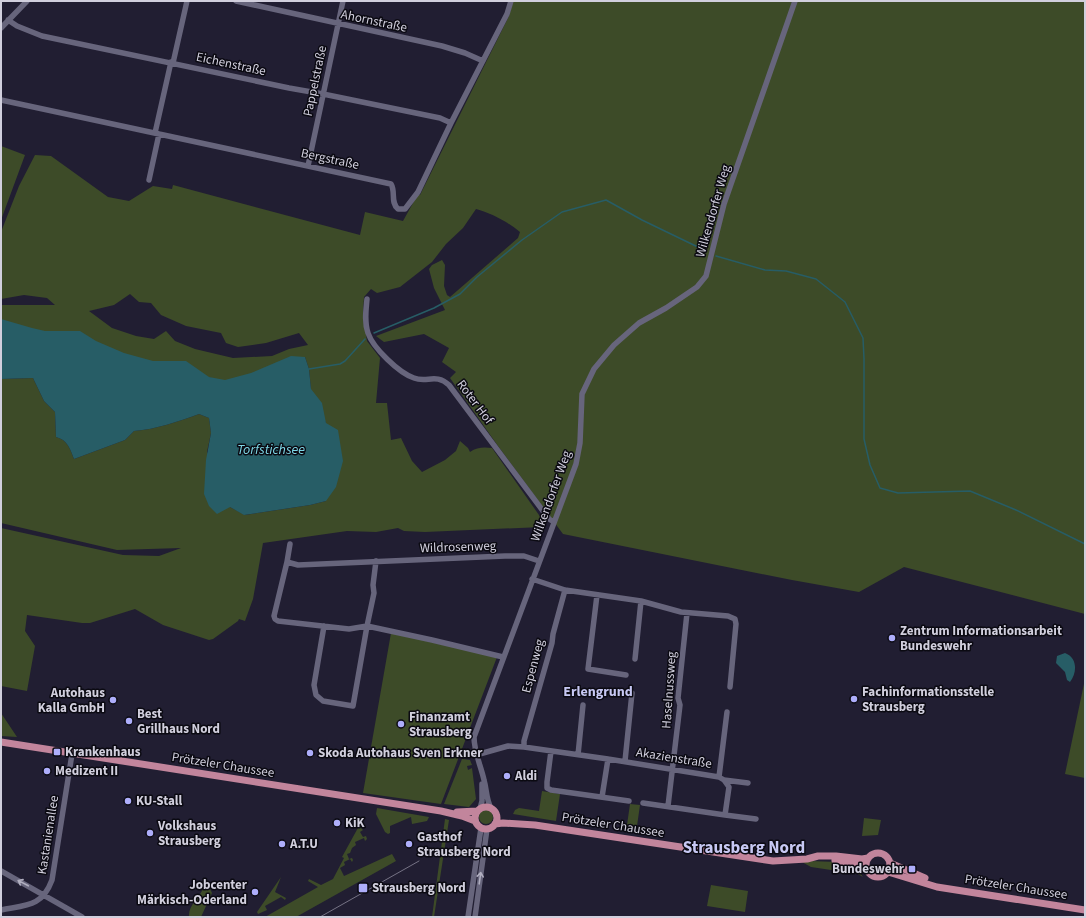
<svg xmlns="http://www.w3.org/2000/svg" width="1086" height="918" font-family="'Source Sans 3',sans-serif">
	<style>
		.green { fill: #3d4b28; fill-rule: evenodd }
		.water { fill: #275d66 }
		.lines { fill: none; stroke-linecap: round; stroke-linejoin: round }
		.stream { stroke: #275d66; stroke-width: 1.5 }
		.minor { stroke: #67657c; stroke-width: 5.5 }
		.major { stroke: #c2859c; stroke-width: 7 }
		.tram { stroke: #767385; stroke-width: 1 }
		.oneway { stroke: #b1afc0 }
		.poi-dot { fill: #aeaefb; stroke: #0b0a12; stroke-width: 1.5 }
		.labels { text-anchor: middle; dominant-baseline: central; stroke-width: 3; stroke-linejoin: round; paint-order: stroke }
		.street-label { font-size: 13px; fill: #d1cfdd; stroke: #0b0a12 }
		.poi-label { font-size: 13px; font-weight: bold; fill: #d1cfdd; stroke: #0b0a12; text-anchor: start }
		.water-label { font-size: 14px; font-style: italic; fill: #7ed7e6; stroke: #0b0a12 }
		.neighbourhood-label { font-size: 14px; font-weight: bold; fill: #c7c8f3; stroke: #0b0a12 }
		.district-label { font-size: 17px; font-weight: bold; fill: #c7c8f3; stroke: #0b0a12 }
	</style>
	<rect width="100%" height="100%" fill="#211e32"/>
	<path class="green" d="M513,1h572v613l-181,-47 -45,25 -67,-12 -229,-46 -65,-88 -48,-68 6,-6 -14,-10 7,-14 -25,-14 -40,8 -8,-6 69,-26 -11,-22 -5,-19 3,-4 10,-5 3,5 -1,21 3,9 3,2 68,-59 2,-6c-12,-10 -29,-19 -44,-23l-13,19 -17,16 -14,18 -32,25 -23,6 -6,-4 -7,8 -1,15 2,16 2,13 13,17 -4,45h11l4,37 10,-2 11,23 10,11 23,-12 11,-9 4,-10 8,7 2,4c7,-5 14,-5 22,-4l54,77 -4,2 -117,5 -21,-1 -6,-3 -22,4 -29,-1 -84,12 -10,56 -8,22 -6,-2 -1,2 -25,18 -4,1 -46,-15 -28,-16 -45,14h-8l-55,-8 -2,16 10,15 -8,45 -26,-5v-158l122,27 36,1 22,-8 -64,2 -116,-27v-144l32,-1 11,23 11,11 1,25c12,3 14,12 18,22l51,-19 9,-9c23,-2 43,-9 65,-17l10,4 2,15 -4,19 23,55 15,8 65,-10 16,-4v-78l-15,-33 -2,-21 -4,-12 -49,32 -255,-63v-21h54l-8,-7 -23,-3 -23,4v-67l18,-46 16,-31 16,1 57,41 21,4 24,-15 19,3 1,-4 187,50 5,-23 38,9 15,-27 2,1 89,-179zM130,294l9,8 12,1 10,12 25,11 35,7 5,10 12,4 28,-4 33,-10 9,12 -19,4 -17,7 -39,2 -38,-9 -20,-8 -9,-10 -12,8 -18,-3 -24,-8 -23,-17 25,-6z
		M1,146l24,9 -24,65z
		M391,633l106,24 -56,147 -78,-11z
		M1085,679v99l-20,-4z
		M1,713l16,24 -16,-1z
		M462,759l8,1 2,5 -5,1 1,4 4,-2 4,31 -7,8 -25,-3z
		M542,791l18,3 -4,27 -43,-7 2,-4 4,-2 20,3z
		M630,804l10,1 -3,21 -10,-1z
		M377,808l52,9 -2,4 -15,3 -1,-7 -21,9v7l-2,1 -3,-2 -9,-18z
		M479 817a7 7 0 1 1 14 0a7 7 0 1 1-14 0Z
		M864,818l17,2 -3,15 -16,1z
		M445,819l4,1 -15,97h-2z
		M359,826l4,4 -3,2 3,5 3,-1 1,3 -2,2 -1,-3 -9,4 1,3 -4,3 -2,5 -3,1 2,5 3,-1 1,2 -1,2 -2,-3 -6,3 1,3 -5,3 4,8 48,-22 4,7 -100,56h-31l53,-30 -10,-6 1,-2 12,6 12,-6 11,-21 -2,-1z
		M810,861l27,1v3l20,3 6,9 -5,-3 -47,-7 -9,-5z
		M281,877l-6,15 11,6 -1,2 -4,-3 -16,9 2,4 -9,4 -1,-2z
		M208,885l4,8 -11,24h-12c-1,-12 11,-20 15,-30z
		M711,885l37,6 -3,21 -38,-6z"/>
	<path class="water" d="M1,319l31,9 13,3h35l16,10 28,12 29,8h33l23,16 16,3 26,-7 40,-17 14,1 4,12 2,20 11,14 4,20 12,7 5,31 -7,26 -10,14 -16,4 -66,10 -14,-8 -13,7 -8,-8 -5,-12 2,-34 5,-27 -2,-15 -10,-4c-22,8 -42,15 -65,17l-9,9 -51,19c-4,-10 -6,-19 -18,-22l-1,-25 -11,-11 -11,-23 -32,1z
		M1065,653c13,5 12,20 5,29l-3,-2 -2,-8 -9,-9 1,-7z"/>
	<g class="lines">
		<path class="stream" d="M716,256l49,14 21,1 30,8 29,23 18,36 1,21v80l6,26 10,23 18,5 72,-2 46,19 69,34
			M374,333l60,-25 26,-14 17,-17 45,-37 40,-28 44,-12 36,20 62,30
			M309,369l31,-5 5,-3 20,-22"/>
		<path class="minor" d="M236,1l206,45 23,7 18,8
			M8,20l9,6 25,10 247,52 34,6 117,24 11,5
			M1,28l26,-27
			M173,63l14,-62
			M1,100l390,84c5,8 -1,18 7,25h7l13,-17 33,-69 56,-109 4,-13
			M155,133l16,-71
			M308,166l35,-165
			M149,180l10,-46
			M367,299c-1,11 -3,23 1,34 5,15 31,40 46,45 13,5 22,-5 35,7l100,134 5,3
			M287,562l3,-18
			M532,579l33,11 76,11 40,11 47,4 7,3 1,5 -6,63
			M597,595l-9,74 38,6
			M324,626l-10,59 2,10 7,6 30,5 14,-80 7,-33 -1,-8 3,-24
			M503,657l-71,-17 -65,-14 -18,3 -71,-8 -3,-2 -1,-3 13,-54 11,3 207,-9h19l15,5
			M635,659l6,-58
			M524,747v-6l28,-98 1,-9 12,-44
			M551,751l-4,31v6l4,2 78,11
			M476,755l32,-9 16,1 84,12 111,18 5,3 24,3
			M578,755l5,-50
			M625,761l7,-68
			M719,777l8,-65
			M602,797l6,-38
			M643,803l82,12 4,-28 -5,-7
			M668,806l12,-101 -2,-7 9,-85
			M491,808c-5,-9 -4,-18 -7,-28 -3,-14 -10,-28 -10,-43l102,-273 4,-21 2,-49 12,-25 20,-24 25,-22 27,-15 31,-21 9,-11 18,-72 71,-203
			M480,809l2,-8v-17
			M725,815l31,4
			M1,871l81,46
			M1,910c25,-5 41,-3 51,-30l20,-126
			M468,917l13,-89
			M475,917l12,-88"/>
		<path class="major" d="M1,742l440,69 21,5 13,5
			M475 818a11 11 0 1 1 22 0a11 11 0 1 1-22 0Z
			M457,812l20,-1
			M495,824l8,-1 32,2 238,36 34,-2 11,-3h18l26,3 6,-1
			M866 865a12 12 0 1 1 24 0a12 12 0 1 1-24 0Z
			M835,860l26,5 5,3
			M890,863l35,15
			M888,872l49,15 148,23"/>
		<path class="tram" d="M320,917l99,-56"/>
	</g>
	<defs><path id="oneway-shaft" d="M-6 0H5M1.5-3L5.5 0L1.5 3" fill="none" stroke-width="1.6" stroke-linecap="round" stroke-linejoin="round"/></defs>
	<g class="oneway">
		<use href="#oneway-shaft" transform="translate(480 878) rotate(-82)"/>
		<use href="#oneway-shaft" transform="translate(23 883) rotate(-152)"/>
	</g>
	<g class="poi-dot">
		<circle cx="892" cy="638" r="4"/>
		<circle cx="854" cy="699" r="4"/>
		<circle cx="113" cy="700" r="4"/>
		<circle cx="129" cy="721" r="4"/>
		<circle cx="401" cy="724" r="4"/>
		<rect x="53" y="748" width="8" height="8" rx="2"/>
		<circle cx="310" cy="753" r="4"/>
		<circle cx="47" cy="771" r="4"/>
		<circle cx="507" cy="776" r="4"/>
		<circle cx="128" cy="801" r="4"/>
		<circle cx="337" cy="823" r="4"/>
		<circle cx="150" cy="833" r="4"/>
		<circle cx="282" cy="844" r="4"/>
		<circle cx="409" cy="844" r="4"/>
		<rect x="908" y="865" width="8" height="8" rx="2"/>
		<rect x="358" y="883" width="10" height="10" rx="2"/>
		<circle cx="255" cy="892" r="4"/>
	</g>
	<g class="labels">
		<g class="street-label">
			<text transform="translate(374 21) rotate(12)">Ahornstraße</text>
			<text transform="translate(231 64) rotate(12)">Eichenstraße</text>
			<text transform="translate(315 81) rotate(-78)">Pappelstraße</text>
			<text transform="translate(330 159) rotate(12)">Bergstraße</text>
			<text transform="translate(713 211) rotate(-74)">Wilkendorfer Weg</text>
			<text transform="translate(475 402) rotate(53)">Roter Hof</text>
			<text transform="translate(551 496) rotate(-70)">Wilkendorfer Weg</text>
			<text transform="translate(458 547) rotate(-2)">Wildrosenweg</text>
			<text transform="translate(533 666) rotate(-75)">Espenweg</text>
			<text transform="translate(669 690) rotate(-86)">Haselnussweg</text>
			<text transform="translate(674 758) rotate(9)">Akazienstraße</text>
			<text transform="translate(223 765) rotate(9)">Prötzeler Chaussee</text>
			<text transform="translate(613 825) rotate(9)">Prötzeler Chaussee</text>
			<text transform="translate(48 835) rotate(-81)">Kastanienallee</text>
			<text transform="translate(1016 887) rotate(9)">Prötzeler Chaussee</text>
		</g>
		<g class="poi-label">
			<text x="900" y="631">Zentrum Informationsarbeit<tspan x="900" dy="15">Bundeswehr</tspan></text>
			<text x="862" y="692">Fachinformationsstelle<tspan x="862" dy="15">Strausberg</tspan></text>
			<text x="105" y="693" text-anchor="end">Autohaus<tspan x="105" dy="15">Kalla GmbH</tspan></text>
			<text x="137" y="714">Best<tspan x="137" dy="15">Grillhaus Nord</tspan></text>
			<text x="409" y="717">Finanzamt<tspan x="409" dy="15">Strausberg</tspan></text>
			<text x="65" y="752">Krankenhaus</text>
			<text x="318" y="753">Skoda Autohaus Sven Erkner</text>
			<text x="55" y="771">Medizent II</text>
			<text x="515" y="776">Aldi</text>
			<text x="136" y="801">KU-Stall</text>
			<text x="345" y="823">KiK</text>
			<text x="158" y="826">Volkshaus<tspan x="158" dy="15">Strausberg</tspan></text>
			<text x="417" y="837">Gasthof<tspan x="417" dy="15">Strausberg Nord</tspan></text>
			<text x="290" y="844">A.T.U</text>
			<text x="904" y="869" text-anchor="end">Bundeswehr</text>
			<text x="247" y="885" text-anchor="end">Jobcenter<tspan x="247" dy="15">Märkisch-Oderland</tspan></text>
			<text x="372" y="888">Strausberg Nord</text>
		</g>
		<g class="water-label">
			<text x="271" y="450">Torfstichsee</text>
		</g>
		<g class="neighbourhood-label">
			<text x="598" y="692">Erlengrund</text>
		</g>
		<g class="district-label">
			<text x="744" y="848">Strausberg Nord</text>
		</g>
	</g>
	<rect width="1086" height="918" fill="none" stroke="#d1cfdd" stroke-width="4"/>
</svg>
